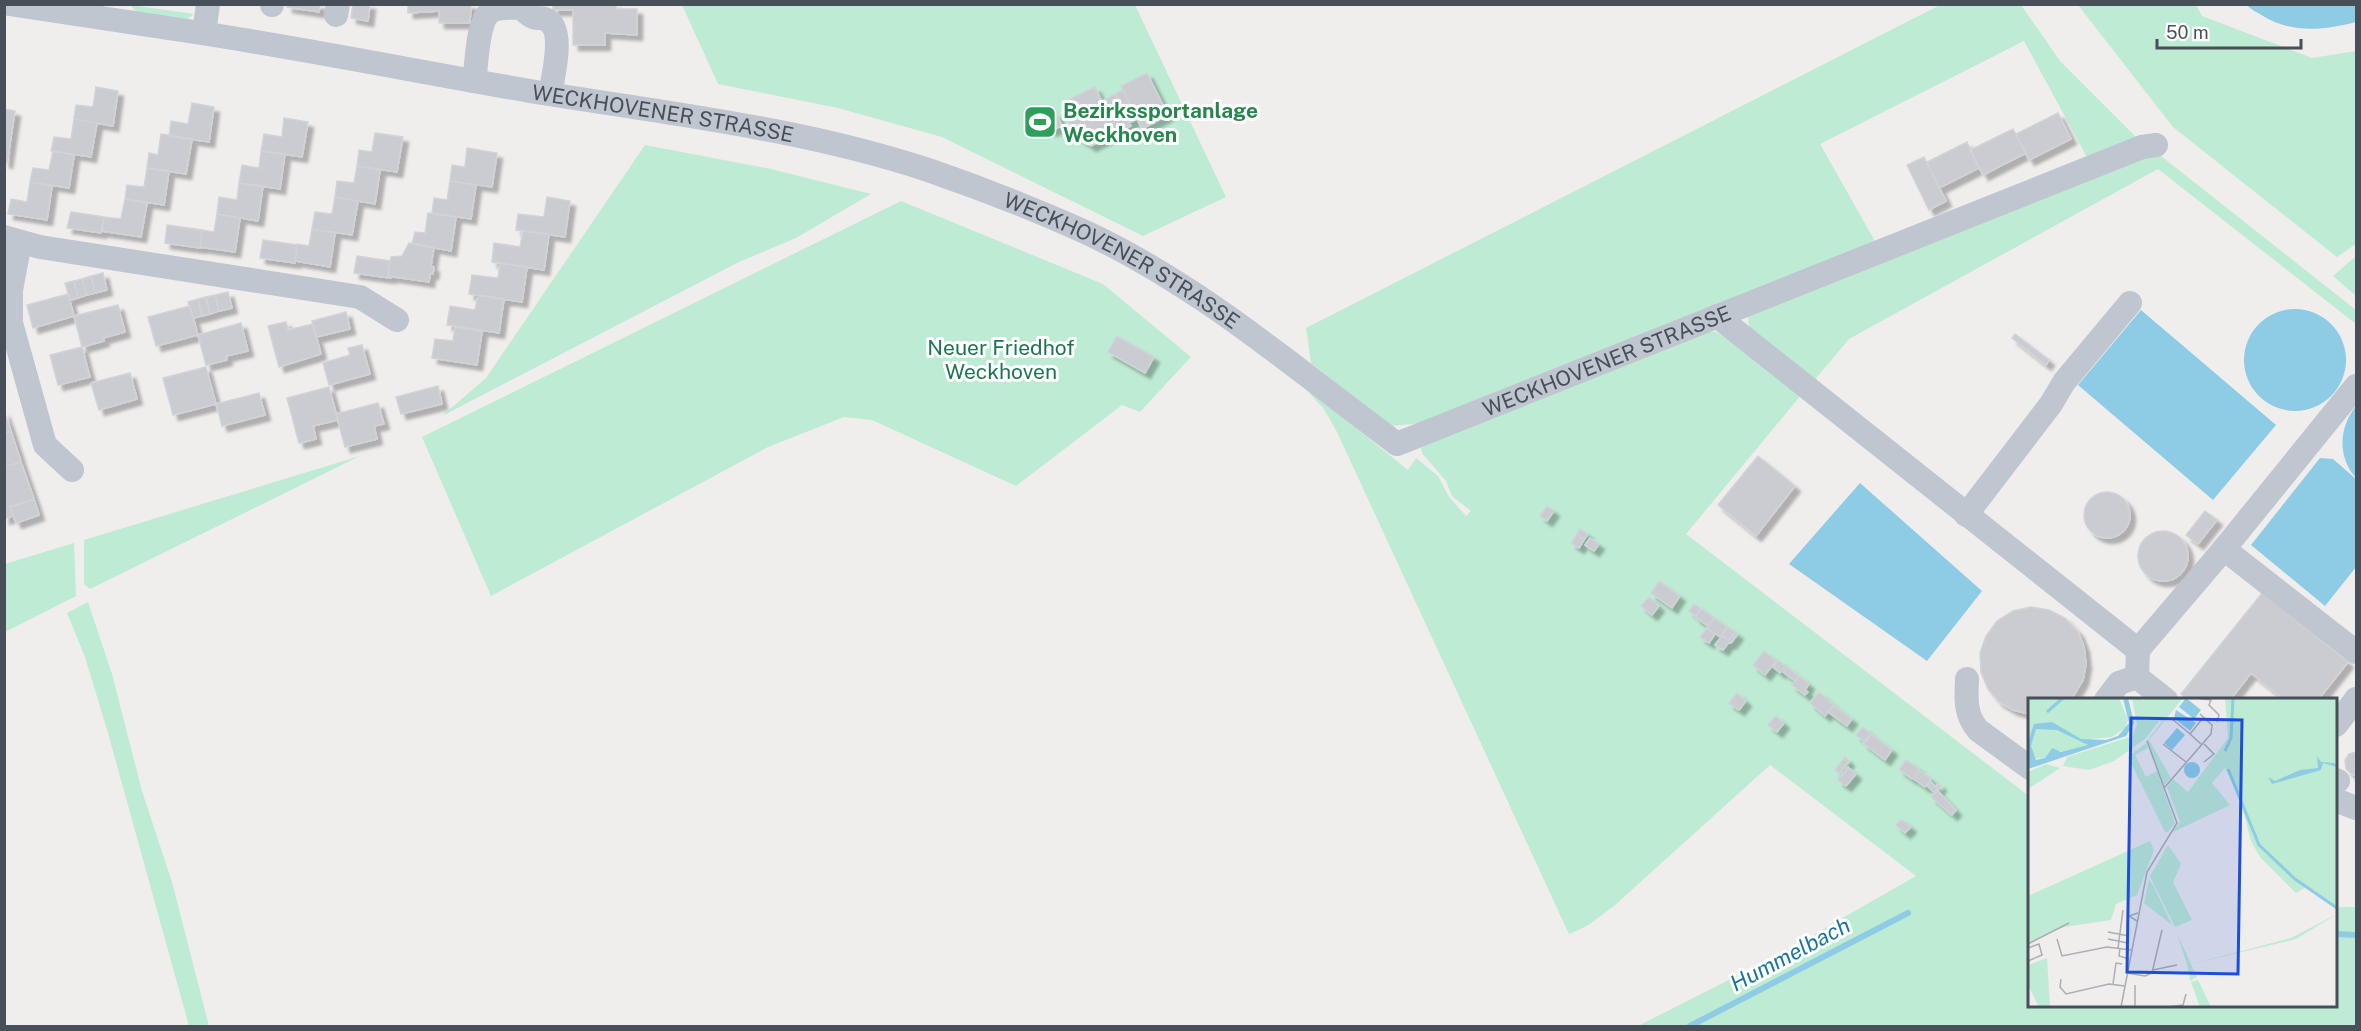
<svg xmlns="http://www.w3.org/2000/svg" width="2361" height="1031" font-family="'Public Sans',sans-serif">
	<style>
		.green { fill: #beebd3 }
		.water { fill: #8ecce5 }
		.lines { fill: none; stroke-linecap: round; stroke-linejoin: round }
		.stream { stroke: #8ecce5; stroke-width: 6 }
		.building { fill: #caccd2; stroke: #d2d3d8; stroke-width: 1.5; filter: url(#shadow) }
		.minor { stroke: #bfc6cf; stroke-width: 24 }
		.labels { text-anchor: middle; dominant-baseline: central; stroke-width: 6; stroke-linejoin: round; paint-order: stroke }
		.leisure-label { font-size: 21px; font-weight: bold; fill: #27864d; stroke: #fff; text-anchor: start }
		.street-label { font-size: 21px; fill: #474f59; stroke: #fff }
		.park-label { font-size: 21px; fill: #1d7550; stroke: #fff }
		.water-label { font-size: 22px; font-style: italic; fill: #16759d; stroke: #fff }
		.inset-river { fill: none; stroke: #8ecce5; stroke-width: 3 }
		.inset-road { fill: none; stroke: #acaeb2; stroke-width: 1.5 }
		.view { fill: #1d4ed8; fill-opacity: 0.15; stroke: #1d4ed8; stroke-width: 3 }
		.inset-edge { fill: none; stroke: #474f59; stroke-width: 3 }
	</style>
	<defs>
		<filter id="shadow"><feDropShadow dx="5.5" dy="5.5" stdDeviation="1.5" flood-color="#0004"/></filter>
	</defs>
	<rect width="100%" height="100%" fill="#f0eded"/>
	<path class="green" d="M131,5l63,9 -7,5 -49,-4z
		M682,5h453l91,192 -83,39 -201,-99 -104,-29 -120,-24z
		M1940,5h81l39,56 77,77 -50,19 -63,-116 -204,103 56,99 -454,180 -30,3 -81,-63 -5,-35z
		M2078,5h118l6,11 110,42 44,-7v193l-19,13 -164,-130z
		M645,145l126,24 100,25 -75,44 -57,24 -297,154 44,-38z
		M2156,152l200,158v14l-198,-155 -309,170 -37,44 -63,-56 -1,-9 5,-10z
		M901,201l202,83 88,73 -51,55 -18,-7 -106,81 -144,-66 -28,-3 -76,30 -277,149 -69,-159z
		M2356,256v40l-23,-20z
		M1705,331l11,1 11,7 75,55 -116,140 343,262 1,210h306v-99h20v119h-718l140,-71 138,-79 -146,-111 -156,141 -27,20 -18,8 -232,-502 -13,-23 -23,-25 107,86 8,-12 22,18 11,21 17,19 5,-5 -19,-15 -6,-15 -24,-28 -1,-5 2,-4z
		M360,456l-270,133 -6,-5v-44z
		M74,543l2,53 -71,36v-68z
		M88,602l24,72 30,117 30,91 37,144h-20l-81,-293 -23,-76 -18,-44z"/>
	<path class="water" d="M2247,5h109v17c-31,8 -64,12 -93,-6 -6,-4 -12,-6 -16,-11z
		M2244 360a51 51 0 1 1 102 0a51 51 0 1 1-102 0Z
		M2141,310l135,115 -63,75 -135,-115z
		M2356,406v72c-19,-21 -17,-51 0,-72z
		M2320,458l13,1 23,20v88l-31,39 -74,-61z
		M1860,483l122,108 -55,70 -138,-97z"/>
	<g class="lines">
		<path class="stream" d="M2336,934l20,1
			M1690,1026l218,-113"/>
	</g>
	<path class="building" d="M287,4h33l-1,8 -32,-5z
		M353,4h17l-2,17 -17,-3z
		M408,4h63l-1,19h-31v-12l-31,2z
		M553,4h63v5h21v26l-32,-2v12h-32v-35h-20z
		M1147,73l21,42 -26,14 -21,-43z
		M96,87l22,4 -5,35 -39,-7 2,-14 17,2z
		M1095,87l7,14 13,-7 16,32 -40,20 -15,-10 -9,-18 10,-5 -7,-14z
		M1123,90l14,29 -8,4 -14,-29z
		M192,103l22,4 -5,35 -40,-6 2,-15 17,3z
		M4,109l11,2 -8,52 -3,-1z
		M1056,113l6,13 -11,5 -6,-13z
		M2058,113l13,26 -42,21 -13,-26z
		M284,118l24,4 -6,35 -41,-6 3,-17 18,3z
		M74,119l23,4 -6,34 -40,-6 3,-14 17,2z
		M2013,129l13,24 -43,22 -13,-25z
		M375,133l28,4 -6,35 -40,-6 2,-16 13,2z
		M161,134l31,5 -6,35 -39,-6 2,-15 9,2z
		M1967,142l12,26 -40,20 -12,-26z
		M467,148l30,5 -5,34 -42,-6 2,-16 13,2z
		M53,151l21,4 -5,33 -39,-6 3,-14 16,2z
		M261,151l24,3 -5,35 -41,-6 3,-18 17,3z
		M1924,157l22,44 -17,9 -22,-45z
		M357,166l23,4 -5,34 -40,-7 2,-16 17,2z
		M147,168l22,3 -5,34 -39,-6 2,-14 17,2z
		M450,181l26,4 -5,34 -39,-6 2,-15 13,2z
		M30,182l22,4 -5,34 -39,-6 3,-15 16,3z
		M239,183l24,3 -5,35 -41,-7 2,-17 18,3z
		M335,197l23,4 -6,34 -40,-6 3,-17 17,2z
		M547,197l23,4 -5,36 -49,-7 2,-16 26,3z
		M125,199l22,4 -6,34 -39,-6 2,-14 17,2z
		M71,212l33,5 -3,16 -34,-5z
		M428,213l28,4 -5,34 -39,-7 3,-12 10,1z
		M217,214l23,4 -5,34 -35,-5 2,-17 12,2z
		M167,225l35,5 -2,18 -35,-5z
		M312,229l23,4 -5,34 -35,-6 2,-17 12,2z
		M523,231l26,3 -5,36 -52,-8 2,-19 26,4z
		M263,240l34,5 -2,18 -35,-5z
		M409,243l25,4 -3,19 3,1 -1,7h-3l-1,8 -41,-6 3,-19 11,-1z
		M357,256l33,5 -2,15 2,2 -36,-5z
		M500,263l27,4 -5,35 -53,-8 3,-19 26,3z
		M103,273l4,17 -12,3 -4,-17z
		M91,276l4,17 -8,2 -5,-16z
		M82,279l5,16 -9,3 -4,-17z
		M74,281l4,17 -8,2 -5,-17z
		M228,292l4,16 -13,3 -4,-16z
		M68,294l6,22 -41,12 -6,-23z
		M215,295l4,16 -9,3 -4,-17z
		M478,295l26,4 -5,34 -52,-8 3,-19 25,4z
		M206,297l4,17 -8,2 -4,-17z
		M198,299l4,17 -9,2 -5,-16z
		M118,305l7,27 -22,6 1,3 -22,6 -8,-31z
		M190,306l8,29 -42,11 -8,-29z
		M346,312l4,17 -34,8 -4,-16z
		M286,322l2,8 25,-6 8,30 -42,13 -11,-41z
		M241,323l7,28 -22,5 1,4 -21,5 -8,-30z
		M455,327l27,4 -5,34 -45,-7 3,-19 18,2z
		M2015,334l34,26 -3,5 -34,-27z
		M1117,336l37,21 -9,16 -37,-21z
		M362,345l8,29 -41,11 -6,-22 27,-8 -2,-7z
		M82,347l8,30 -32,8 -8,-30z
		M206,367l10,37 -43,11 -10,-37z
		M130,373l7,26 -38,11 -8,-27z
		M438,386l4,18 -41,10 -5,-17z
		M329,387l9,33 -25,6 3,13 -17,4 -12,-45z
		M259,393l6,22 -43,11 -6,-22z
		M378,403l6,21 -10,2 3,13 -32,8 -9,-33z
		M4,411l7,20 -7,3z
		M11,431l10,31 -17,5v-33z
		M1758,456l37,30 -39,50 -38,-31z
		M21,462l13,37 -24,8 3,9 -9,3v-52z
		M2084 515a23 23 0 1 1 46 0a23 23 0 1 1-46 0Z
		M34,499l5,16 -23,8 -6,-16z
		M1547,506l7,5 -7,10 -7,-5z
		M2205,511l12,9 -19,24 -12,-9z
		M1580,529l8,5 -4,6 -7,-6z
		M2138 556a25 25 0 1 1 50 0a25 25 0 1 1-50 0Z
		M1577,534l7,6 -5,8 -8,-5z
		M1590,538l9,6 -5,7 -9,-6z
		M1659,581l21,15 -8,12 -21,-15z
		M2262,593l86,69 -30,38h-34l-33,-27 -21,27h-43l-6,-6z
		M1649,597l10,9 -7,9 -11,-9z
		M1694,604l7,5 -5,7 -7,-5z
		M2031,607l18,3 16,8 13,14 6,15 2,17 -3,16 -9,15 -5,5h-39l-1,14 -16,-4 -14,-8 -11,-13 -7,-17 -1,-19 6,-17 11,-15 16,-10z
		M1701,609l13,9 -6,8 -13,-9z
		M1714,618l13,9 -7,10 -13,-9z
		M1728,627l7,5 -6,8 -7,-4z
		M1707,628l8,6 -6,9 -9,-6z
		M1735,632l3,2 -7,9 -2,-1 -6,8 -8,-5 7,-9 7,4z
		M1764,651l12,10 -11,14 -12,-10z
		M1778,660l7,6 -5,7 -7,-6z
		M1787,667l12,9 -4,5 -12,-9z
		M1799,676l10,8 -4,6 3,2 -3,3 -13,-10z
		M1819,692l15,13 -9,11 -15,-13z
		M1737,693l9,8 -7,9 -10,-7z
		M1834,705l18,14 -5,7 -19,-14z
		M1776,716l8,7 -7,9 -9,-7z
		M1863,727l8,7 -6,8 -9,-7z
		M1871,734l21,16 -7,10 -22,-17z
		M2356,752v23h-3l-7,-6 -1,-9 4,-6z
		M1845,757l4,4 -10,13 -4,-4z
		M1906,760l13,9 -7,10 -13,-10z
		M1848,767l8,7 -10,12 -8,-6z
		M1920,771l11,8 -6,8 -11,-8z
		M1931,782l5,5 3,-4 2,3 -6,7 -8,-7z
		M1937,790l19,20 -4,5 -21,-18z
		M1901,819l10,8 -6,6 -9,-8z"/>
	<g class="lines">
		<g class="minor">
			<path id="s1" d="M9,4c64,10 128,19 192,29 110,17 219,39 329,58 134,22 272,37 401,80 52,18 103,38 152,60 115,53 213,138 314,213l745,-297 14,-2"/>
			<path d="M272,5v-1"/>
			<path d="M336,15l2,-11"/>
			<path d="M204,33l4,-29"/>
			<path d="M474,81c3,-17 3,-57 15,-68 7,-7 22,-5 32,-5 5,4 9,9 15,10 2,0 7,0 9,1 21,8 8,58 5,75"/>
			<path d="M4,237l36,10 320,50 37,23"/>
			<path d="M20,242l-9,48v33l34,122 27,25"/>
			<path d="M1717,316l421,334 -1,27 29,23"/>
			<path d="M1966,515l85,-111 13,-22 66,-79"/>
			<path d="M2224,549l132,-163"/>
			<path d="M2138,650l86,-101 132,103"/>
			<path d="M1967,679c-1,20 -2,36 11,51l52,38"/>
			<path d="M2106,700l13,-17 18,-6"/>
			<path d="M2336,725l20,-26"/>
			<path d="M2336,780l2,1"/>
			<path d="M2338,801l18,7"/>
		</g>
	</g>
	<defs>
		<symbol id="stadium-square" viewBox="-11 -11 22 22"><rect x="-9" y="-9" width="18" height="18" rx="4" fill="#2e9e5b" stroke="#fff"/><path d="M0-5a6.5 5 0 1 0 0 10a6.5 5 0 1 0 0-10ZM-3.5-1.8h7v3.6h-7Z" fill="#fff"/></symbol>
	</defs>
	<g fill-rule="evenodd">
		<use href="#stadium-square" x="1021" y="103" width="38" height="38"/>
	</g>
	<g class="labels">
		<g class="leisure-label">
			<text x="1063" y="110">Bezirkssportanlage<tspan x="1063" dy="24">Weckhoven</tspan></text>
		</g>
		<g class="street-label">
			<text stroke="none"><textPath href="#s1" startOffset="663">WECKHOVENER STRASSE</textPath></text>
			<text stroke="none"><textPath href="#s1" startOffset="1149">WECKHOVENER STRASSE</textPath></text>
			<text stroke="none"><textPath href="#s1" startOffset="1707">WECKHOVENER STRASSE</textPath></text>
		</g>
		<g class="park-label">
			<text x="1001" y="347">Neuer Friedhof<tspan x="1001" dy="24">Weckhoven</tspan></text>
		</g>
		<g class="water-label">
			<text transform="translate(1790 954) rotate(-28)">Hummelbach</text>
		</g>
	</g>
	<g transform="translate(2028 698)">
		<rect width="309" height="309" fill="#f0eded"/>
		<path d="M0,0h91l9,22 -3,8 -13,9 -21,2 -4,7 -23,6 -13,-3 -6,9 -17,1zM104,0h9l4,5 -3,-5h41l-34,42 22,38 -7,7 -17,-44 23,-30 -9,11 -4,-4 2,3 -14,18 -31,22 -25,9 -26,-4 4,-9 66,-21 4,-12zM197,0h112v212l-31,-23 -10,6 -36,-36 -9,-16 -11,-43 -15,-30 -13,15 18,22 -59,28 9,-11 -13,-35 6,-8 15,13 40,-54zM118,45l2,5 -13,7 11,22 11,-6 18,52 -7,9h-3l-37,-75zM18,66l14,4 -32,21v-17zM122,143l4,9 -17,45 -21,9 -5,16 -47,7 -36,16v-47zM140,147l13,19 -8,18 19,38 -17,7 -25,-51zM121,181l5,8 18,38 -28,-22zM309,216l-41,25 -104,25 99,-26zM149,236l20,43 -7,4 -3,-17zM19,260l3,49h-14l2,-2 -10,-20v-20zM170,282l13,27h-11l-9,-25z" fill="#beebd3"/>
		<path d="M95,0h5l6,25 -8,13 -98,33v-27l6,-18 18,-2 29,17 25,1 12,-4 11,-13zM8,31l21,1 31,15 -27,7 -9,-4 -7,10 -9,2 -5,-14zM158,0l15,12 -7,9 -15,-12zM148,12l20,13 -6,8 -16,-13zM149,30l8,7 -13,15 -8,-7zM289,58l4,6 13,1 3,2v2l-14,-4 -2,7 -49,14 -4,-7 7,4 25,-11 18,-2zM156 72a8 8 0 1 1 16 0a8 8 0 1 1-16 0Z" fill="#8ecce5" fill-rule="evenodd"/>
		<path class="inset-river" d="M19,14l16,-14M197,53l6,-13 2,-40M200,71l31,76 36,34 42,29"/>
		<path class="inset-road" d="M168,0l15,2 -2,5 10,10 -2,7M143,20l19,16M135,46l23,18M173,46l-11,-10 13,-16M176,64l10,-8 -10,-10M136,90l47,-54 1,-9 -12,-11M109,223l-8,-5 9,-3M80,234l21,4M29,241l5,17 45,-9 24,3M80,241l20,4M0,246l41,-21M0,250l11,-4 3,11 -14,6M90,250l5,-38M92,250l-1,8 10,3M125,272l24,-5M99,275l18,3 7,-3 10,-43M33,281l-1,8 6,7 43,-10 16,2M85,286l3,-21 6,1M93,309l26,-135 30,-49 -30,-82M107,309v-22M140,309l15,-2 3,-11"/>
		<path class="view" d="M103,20l111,2 -4,254 -111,-2z"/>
		<rect width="309" height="309" class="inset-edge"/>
	</g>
	<rect width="2361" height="1031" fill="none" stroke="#474f59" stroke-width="12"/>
	<path d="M2157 39v9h144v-9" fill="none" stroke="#474f59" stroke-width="3"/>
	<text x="2166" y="39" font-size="18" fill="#474f59" stroke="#ffffff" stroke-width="4.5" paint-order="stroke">50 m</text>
</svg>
